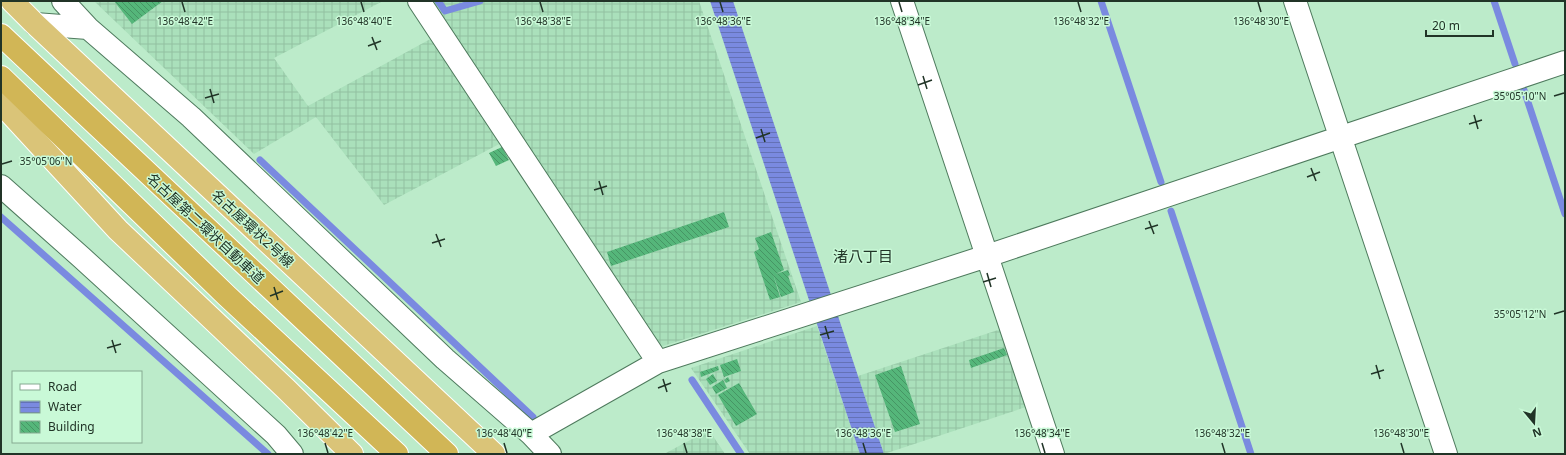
<svg xmlns="http://www.w3.org/2000/svg" width="1566" height="455" font-family="'Noto Sans','Noto Sans JP',sans-serif">
	<style>
		.industrial { fill: url(#industrial-grid) }
		.water { fill: url(#water-rules) }
		.lines { fill: none; stroke-linecap: round; stroke-linejoin: round }
		.stream { stroke: #7a8ae0; stroke-width: 7 }
		.building { fill: url(#building-back-hatch) }
		.minor-casing { stroke: #4e7a5d; stroke-width: 24 }
		.trunk-casing { stroke: #fff; stroke-width: 24 }
		.motorway-casing { stroke: #fff; stroke-width: 24 }
		.minor { stroke: #fff; stroke-width: 22 }
		.trunk { stroke: #dac478; stroke-width: 22 }
		.motorway { stroke: #d1b656; stroke-width: 22 }
		.ticks { fill: none; stroke: #213427; stroke-width: 1.5 }
		.labels { text-anchor: middle; dominant-baseline: central; stroke-width: 3; stroke-linejoin: round; paint-order: stroke }
		.street-label { font-size: 14px; fill: #213427; stroke: #c9f9d7 }
		.neighbourhood-label { font-size: 15px; fill: #213427; stroke: #c9f9d7 }
		.ticks-label { font-size: 10px; text-anchor: middle; fill: #213427; stroke: #c9f9d7; stroke-width: 3; stroke-linejoin: round; paint-order: stroke }
	</style>
	<defs>
		<pattern id="industrial-grid" width="8" height="8" patternUnits="userSpaceOnUse"><rect width="8" height="8" fill="#aae0bb"/><path d="M0 4h8M4 0v8" fill="none" stroke="#92c1a1"/></pattern>
		<pattern id="water-rules" width="6" height="5" patternUnits="userSpaceOnUse"><rect width="6" height="5" fill="#7a8ae0"/><path d="M0 2.5h6" fill="none" stroke="#6472b6"/></pattern>
		<pattern id="building-back-hatch" width="6" height="6" patternUnits="userSpaceOnUse"><rect width="6" height="6" fill="#55b67a"/><path d="M-1 5l2 2M0 0l6 6M5-1l2 2" fill="none" stroke="#469564"/></pattern>
	</defs>
	<rect width="100%" height="100%" fill="#bcebca"/>
	<path class="industrial" d="M94,1h289l-109,57 34,48 126,-69 69,105 -119,63 -68,-88 -62,37z
		M430,1h269l102,301 -141,45z
		M817,326l43,128h-110l-59,-86z
		M1001,329l25,78 -142,47 -26,-78z
		M709,430l16,24h-61z"/>
	<path class="water" d="M710,1h23l151,453h-24z"/>
	<g class="lines">
		<path class="stream" d="M438,1l7,10 35,-10
			M1101,1l60,181
			M1494,1l21,63
			M1524,90l41,124
			M260,160l273,257
			M1171,211l80,243
			M1,217l267,237
			M692,380l49,74"/>
	</g>
	<path class="building" d="M114,1h49l-31,23z
		M502,147l7,13 -13,6 -7,-13z
		M724,212l5,15 -118,39 -4,-14z
		M771,232l13,38 -8,4 12,-4 2,5 -2,1 6,16 -13,5 -8,-23 7,23 -10,3 -16,-48 5,-3 -4,-11z
		M1004,348l3,7 -36,13 -2,-8z
		M737,359l4,12 -17,6 -4,-12z
		M718,366l1,4 -18,7 -1,-5z
		M901,366l19,58 -25,8 -20,-57z
		M713,374l4,7 -7,4 -4,-6z
		M728,377l2,4 -4,2 -2,-3z
		M723,380l4,8 -11,6 -4,-7z
		M739,383l18,31 -21,12 -18,-31z"/>
	<g class="lines">
		<defs>
			<path id="minor" d="M63,1l25,27 103,89 254,242 86,75 19,20
				M419,1l239,361
				M902,1l151,453
				M1295,1l151,453
				M35,24l53,4
				M1,186l80,71 195,178 16,19
				M531,434l127,-72 329,-106 578,-194"/>
			<path id="trunk" d="M12,1l23,23 459,430
				M1,103l117,127 167,158 67,66"/>
			<path id="motorway" d="M1,35l446,419
				M1,77l226,219 170,158"/>
		</defs>
		<use href="#minor" class="minor-casing"/>
		<use href="#trunk" class="trunk-casing"/>
		<use href="#motorway" class="motorway-casing"/>
		<use href="#minor" class="minor"/>
		<use href="#trunk" class="trunk"/>
		<use href="#motorway" class="motorway"/>
	</g>
	<path class="ticks" d="M182,2l3,10M361,2l3,10M540,2l3,10M720,2l3,10M899,2l3,10M1078,2l3,10M1258,2l3,10M372,37l5,13M368,46l13,-5M923,76l4,13M918,85l14,-5M210,89l4,14M1554,96l10,-3M205,98l14,-4M1474,115l4,14M1469,124l13,-4M761,129l4,13M756,138l14,-5M2,164l10,-3M1311,168l5,13M1307,177l13,-5M599,181l4,14M594,190l13,-4M1149,221l5,13M1145,229l13,-4M436,234l5,13M432,243l13,-4M987,273l4,14M983,282l13,-4M274,287l4,13M270,296l13,-5M1554,314l10,-3M825,326l4,13M820,335l14,-4M112,340l4,13M107,348l14,-4M1376,365l4,14M1371,374l13,-4M663,379l4,13M658,388l13,-5M325,443l3,10M504,443l3,10M684,443l3,10M863,443l3,10M1042,443l3,10M1222,443l3,10M1401,443l3,10"/>
	<g class="labels">
		<g class="street-label">
			<text transform="translate(206 228) rotate(43)">名古屋第二環状自動車道</text>
			<text transform="translate(253 228) rotate(43)">名古屋環状2号線</text>
		</g>
		<g class="neighbourhood-label">
			<text x="863" y="256">渚八丁目</text>
		</g>
	</g>
	<g class="ticks-label">
		<text x="185" y="25">136°48'42"E</text>
		<text x="364" y="25">136°48'40"E</text>
		<text x="543" y="25">136°48'38"E</text>
		<text x="723" y="25">136°48'36"E</text>
		<text x="902" y="25">136°48'34"E</text>
		<text x="1081" y="25">136°48'32"E</text>
		<text x="1261" y="25">136°48'30"E</text>
		<text x="1520" y="100">35°05'10"N</text>
		<text x="46" y="165">35°05'06"N</text>
		<text x="1520" y="318">35°05'12"N</text>
		<text x="325" y="437">136°48'42"E</text>
		<text x="504" y="437">136°48'40"E</text>
		<text x="684" y="437">136°48'38"E</text>
		<text x="863" y="437">136°48'36"E</text>
		<text x="1042" y="437">136°48'34"E</text>
		<text x="1222" y="437">136°48'32"E</text>
		<text x="1401" y="437">136°48'30"E</text>
	</g>
	<rect width="1566" height="455" fill="none" stroke="#213427" stroke-width="4"/>
	<rect x="12" y="371" width="130" height="72" fill="#c9f9d7" stroke="#86aa91"/>
	<rect x="20" y="384" width="20" height="6" fill="#ffffff" stroke="#86aa91"/>
	<text x="48" y="391" font-size="12" fill="#213427">Road</text>
	<rect x="20" y="401" width="20" height="12" fill="url(#water-rules)" stroke="#86aa91"/>
	<text x="48" y="411" font-size="12" fill="#213427">Water</text>
	<rect x="20" y="421" width="20" height="12" fill="url(#building-back-hatch)" stroke="#86aa91"/>
	<text x="48" y="431" font-size="12" fill="#213427">Building</text>
	<g transform="translate(1534 423) rotate(162)" stroke="#c9f9d7" stroke-width="3" paint-order="stroke">
	<path d="M0-3L7 15L0 10L-7 15Z" fill="#213427"/>
	<text y="-6" font-size="11" font-weight="bold" text-anchor="middle" fill="#213427">N</text>
	</g>
	<path d="M1426 30v6h67v-6" fill="none" stroke="#213427" stroke-width="2"/>
	<text x="1432" y="30" font-size="12" fill="#213427" stroke="#c9f9d7" stroke-width="3" paint-order="stroke">20 m</text>
</svg>
